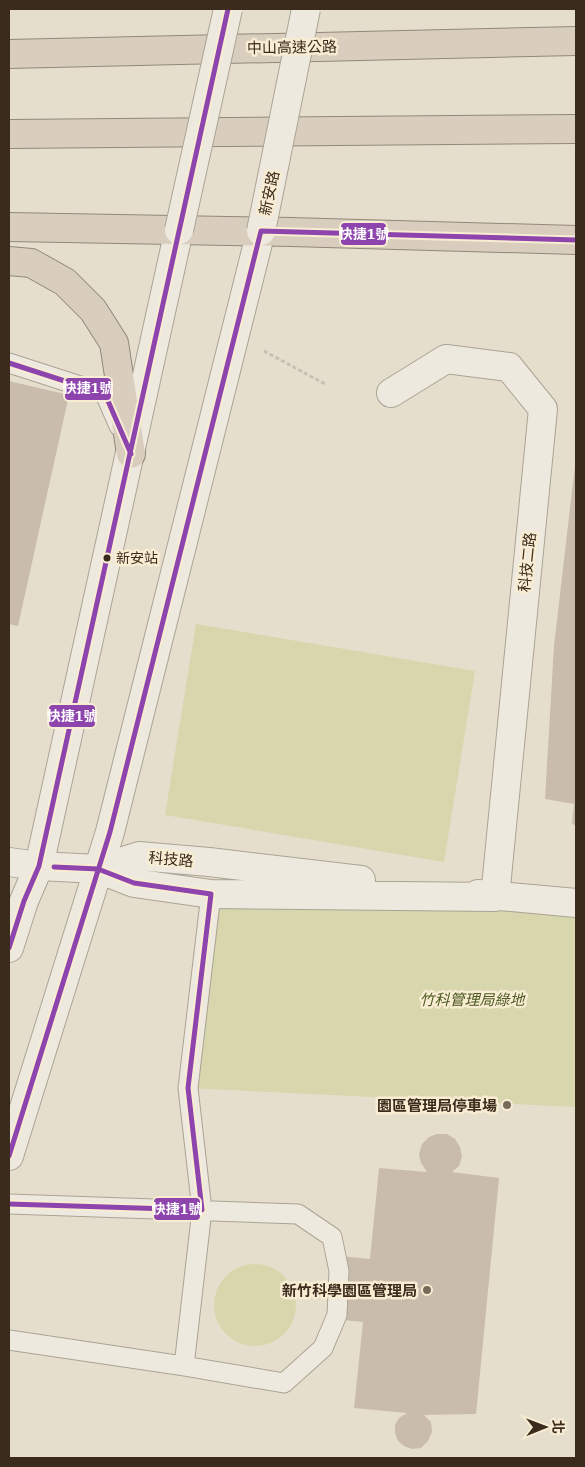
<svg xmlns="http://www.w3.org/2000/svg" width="585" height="1467" font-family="'IBM Plex Serif','Noto Sans TC',serif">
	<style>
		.green { fill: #d7d6ad }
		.building { fill: #cabcad }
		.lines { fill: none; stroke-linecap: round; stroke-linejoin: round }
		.service-casing { stroke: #aba395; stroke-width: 21 }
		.minor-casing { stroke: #aba395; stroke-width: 30 }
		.tertiary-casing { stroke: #aba395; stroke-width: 30 }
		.motorway-casing { stroke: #91887c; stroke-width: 30 }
		.path { stroke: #c7c0b5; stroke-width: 3; stroke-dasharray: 4 2.5; stroke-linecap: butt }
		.service { stroke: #eee9de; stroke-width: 19 }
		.minor { stroke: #eee9de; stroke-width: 28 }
		.tertiary { stroke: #eee9de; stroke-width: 28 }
		.motorway { stroke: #d9cebd; stroke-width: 28 }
		.tertiary-bridge-casing { stroke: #aba395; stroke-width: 30; stroke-linecap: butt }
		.tertiary-bridge { stroke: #eee9de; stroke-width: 28 }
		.bus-1-casing { stroke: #f8edd2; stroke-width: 9 }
		.bus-1 { stroke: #8e44ad; stroke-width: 5 }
		.bus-dot { fill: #3b2b1d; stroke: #f8edd2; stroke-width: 2 }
		.poi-dot { fill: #776a5a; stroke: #f8edd2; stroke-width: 2 }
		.labels { text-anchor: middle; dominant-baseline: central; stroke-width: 5; stroke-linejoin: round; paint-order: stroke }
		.bus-label { font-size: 14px; fill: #3b2b1d; stroke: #f8edd2; text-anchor: start }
		.street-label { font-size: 15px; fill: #3b2b1d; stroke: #f8edd2 }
		.park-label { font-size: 15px; font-style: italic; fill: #4c5922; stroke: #f8edd2 }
		.poi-label { font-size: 15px; font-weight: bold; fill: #3b2b1d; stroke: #f8edd2; text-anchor: end }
		.line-badge { stroke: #f8edd2; stroke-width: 2 }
		.badge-label { font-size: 14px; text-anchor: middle; font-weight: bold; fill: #fff }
	</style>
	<rect width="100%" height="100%" fill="#e6decc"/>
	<path class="green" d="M196,624l279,47 -31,191 -279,-47z
		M211,894l365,13v200l-388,-19z
		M214 1305a41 41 0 1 1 82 0a41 41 0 1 1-82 0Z"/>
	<path class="building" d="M9,381l60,14 -51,231 -9,-2z
		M575,465h1v362l-4,-4 2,-19 -29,-5 9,-153z
		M437,1134h10l8,5 5,8 2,9 -3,10 -7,6 47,6 -23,236 -52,1 7,7 1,10 -4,9 -7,7 -9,1 -8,-3 -6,-5 -3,-8v-8l4,-7 8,-5 -53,-5 9,-86 -30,-3 7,-63 30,3 9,-91 48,4 -6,-9 -2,-9 3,-10 7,-7z"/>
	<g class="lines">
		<defs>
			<path id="service" d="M9,363l96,31 14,32
				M9,1204l289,10 34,23 7,34 -2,44 -14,33 -39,35 -100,-17 -175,-26
				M184,1366l18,-156 -14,-122 23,-194"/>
			<path id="minor" d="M391,393l55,-34 63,8 34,42 -48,488
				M9,862l30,4 59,3 36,14 77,11 284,3
				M98,869l41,-13 70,6 152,18
				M478,894l98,9"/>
			<path id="tertiary" d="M9,948l15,-47 15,-35 140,-636
				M9,1156l101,-324 151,-601"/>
			<path id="motorway" d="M9,54l567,-13
				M9,134l567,-5
				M9,227l282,5 285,8
				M9,261l22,2 34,19 28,28 21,33 17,111"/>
		</defs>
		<use href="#service" class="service-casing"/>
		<use href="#minor" class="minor-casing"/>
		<use href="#tertiary" class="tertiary-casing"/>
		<use href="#motorway" class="motorway-casing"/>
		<path class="path" d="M264,351l63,34"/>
		<use href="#service" class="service"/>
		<use href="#minor" class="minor"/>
		<use href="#tertiary" class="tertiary"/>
		<use href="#motorway" class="motorway"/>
		<defs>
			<path id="tertiary-bridge" d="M179,230l49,-221
				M261,231l45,-222"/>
		</defs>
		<use href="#tertiary-bridge" class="tertiary-bridge-casing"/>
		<use href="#tertiary-bridge" class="tertiary-bridge"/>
		<defs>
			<path id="bus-1" d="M9,363l96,31 26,60
				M9,948l15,-47 15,-35 189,-857
				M9,1156l101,-324 151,-601 315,9
				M9,1204l193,6 -14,-122 23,-194 -77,-11 -36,-14 -44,-2"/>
		</defs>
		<use href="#bus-1" class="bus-1-casing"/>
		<use href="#bus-1" class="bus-1"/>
	</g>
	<circle class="bus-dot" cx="107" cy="558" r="4.5"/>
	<g class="poi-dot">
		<circle cx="507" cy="1105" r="5"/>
		<circle cx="427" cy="1290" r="5"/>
	</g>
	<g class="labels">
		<g class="bus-label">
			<text x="116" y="558">新安站</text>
		</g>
		<g class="street-label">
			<text transform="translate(292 47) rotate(-1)">中山高速公路</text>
			<text transform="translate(269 193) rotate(-78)">新安路</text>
			<text transform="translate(527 562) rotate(-84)">科技二路</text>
			<text transform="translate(171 859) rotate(5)">科技路</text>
		</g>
		<g class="park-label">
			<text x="472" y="999">竹科管理局綠地</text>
		</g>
		<g class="poi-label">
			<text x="497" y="1105">園區管理局停車場</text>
			<text x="417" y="1290">新竹科學園區管理局</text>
		</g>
	</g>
	<g class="line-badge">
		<rect x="340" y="222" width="47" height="24" rx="5" fill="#8e44ad"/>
		<rect x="64" y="377" width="48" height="24" rx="5" fill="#8e44ad"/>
		<rect x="48" y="704" width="48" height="24" rx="5" fill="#8e44ad"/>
		<rect x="153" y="1197" width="48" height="24" rx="5" fill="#8e44ad"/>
	</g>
	<g class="badge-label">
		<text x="364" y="239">快捷1號</text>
		<text x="88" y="393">快捷1號</text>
		<text x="72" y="721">快捷1號</text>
		<text x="177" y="1214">快捷1號</text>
	</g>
	<rect width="585" height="1467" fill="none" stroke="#3b2b1d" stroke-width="20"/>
	<g transform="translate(545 1427) rotate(89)" stroke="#f8edd2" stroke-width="4" paint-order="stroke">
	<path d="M0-4L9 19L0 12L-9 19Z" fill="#3b2b1d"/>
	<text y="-8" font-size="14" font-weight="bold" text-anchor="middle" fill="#3b2b1d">北</text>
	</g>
</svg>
